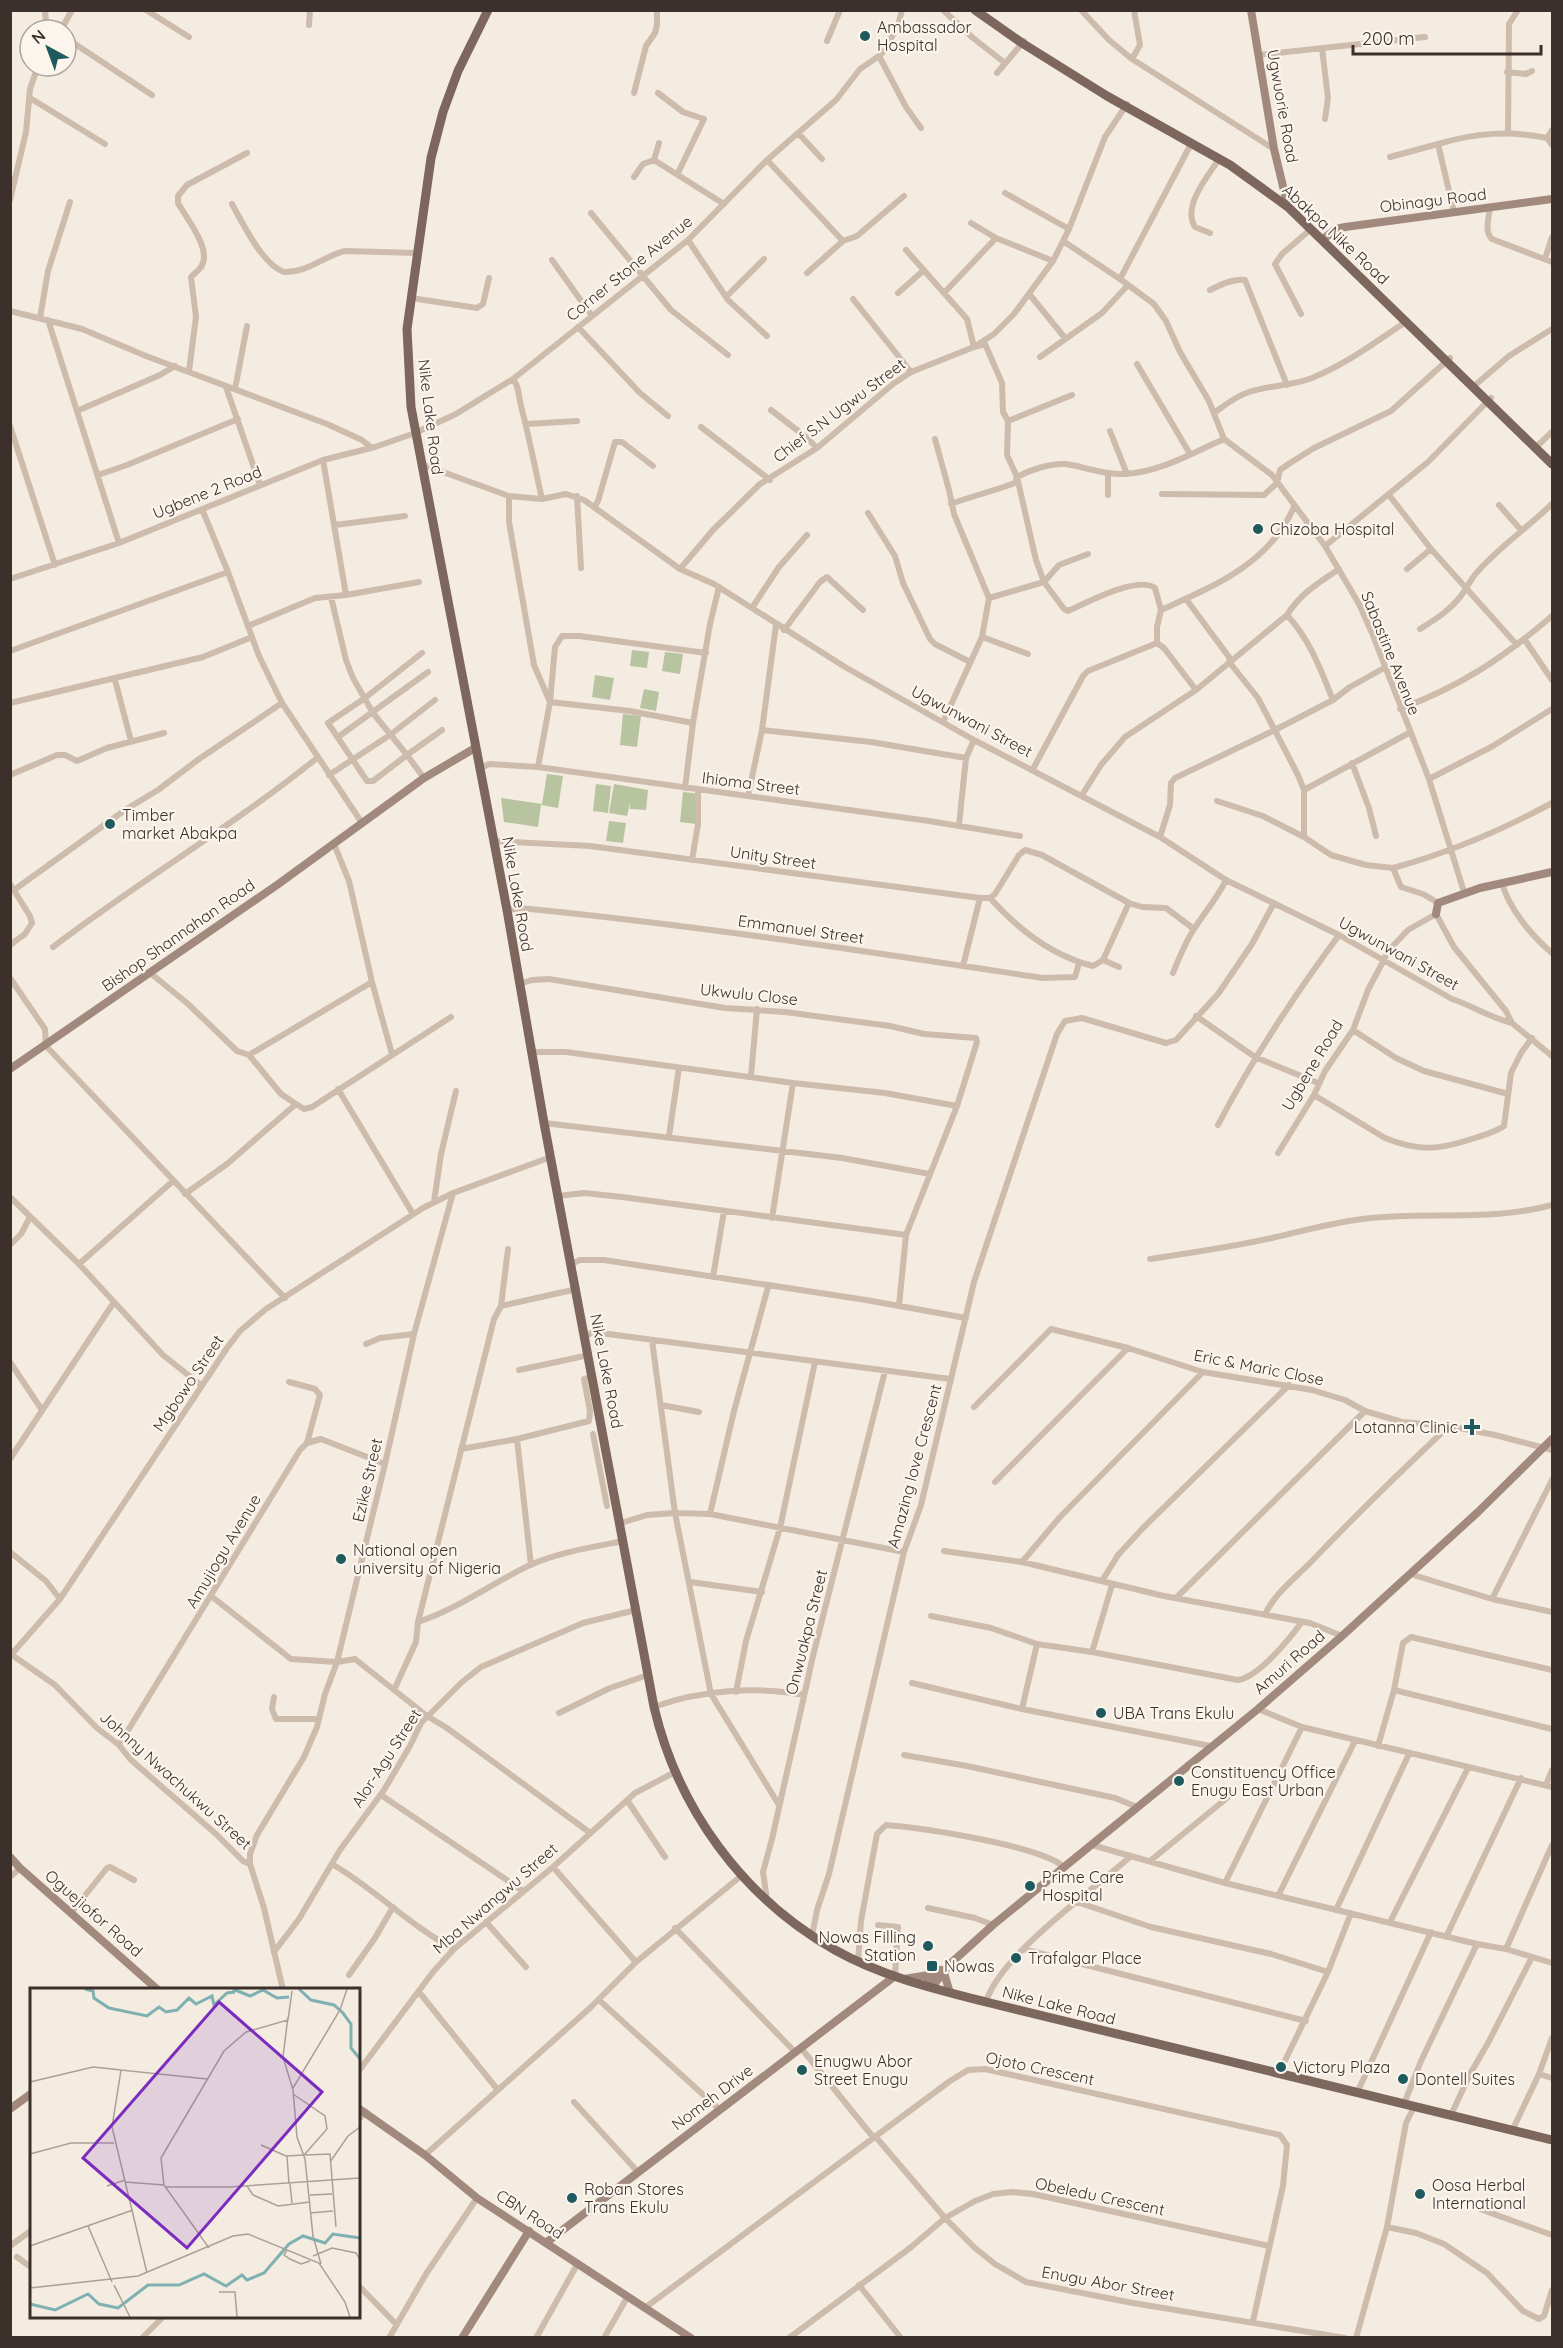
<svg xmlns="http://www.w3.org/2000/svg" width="1563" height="2348" font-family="Quicksand,sans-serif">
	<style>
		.green { fill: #b8c4a0 }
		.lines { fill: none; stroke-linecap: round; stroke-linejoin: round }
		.street { stroke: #cdbbac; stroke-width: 6 }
		.secondary { stroke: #a18a7d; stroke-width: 8 }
		.primary { stroke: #7d675c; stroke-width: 9 }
		.poi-dot { fill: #1f5a5e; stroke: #fbf5ee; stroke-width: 2 }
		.labels { text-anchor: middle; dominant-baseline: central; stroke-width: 4.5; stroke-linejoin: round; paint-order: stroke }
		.poi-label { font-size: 16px; fill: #3b302b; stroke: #fbf5ee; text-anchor: start }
		.street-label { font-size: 16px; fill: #3b302b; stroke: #fbf5ee }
		.inset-river { fill: none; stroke: #7fb0b2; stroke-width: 3 }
		.inset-road { fill: none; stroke: #aaa098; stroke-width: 1.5 }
		.view { fill: #7b2cbf; fill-opacity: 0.15; stroke: #7b2cbf; stroke-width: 3 }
		.inset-edge { fill: none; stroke: #3b302b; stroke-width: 3 }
	</style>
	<rect width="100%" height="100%" fill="#f4ebe1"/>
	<path class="green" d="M632,650l17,2 -2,16 -17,-2z
		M665,652l18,2 -3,20 -18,-3z
		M595,675l19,3 -4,22 -18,-3z
		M644,689l15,3 -3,19 -16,-3z
		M623,714l18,2 -4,31 -17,-2z
		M547,774l16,2 -5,32 -17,-3 -3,22 -34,-5 -3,-24 41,6z
		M596,784l15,2 -3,27 -15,-2z
		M614,784l34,6 -2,20 -16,-1v-6l-3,13 -18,-3z
		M683,792l17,2 -3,30 -17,-2z
		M609,821l17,2 -3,20 -17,-2z"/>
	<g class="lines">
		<path class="street" d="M45,10l1,14 7,6
			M146,10l43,27
			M943,10l30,28 32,25
			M1081,10l28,30 23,19 142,90
			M309,25l1,-15
			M61,30l11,-20
			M66,38l86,57
			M827,41l13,-31
			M1322,48l6,50 -3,21
			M1258,55l167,-18
			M879,56l27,51 15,21
			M1132,59l8,-14 -6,-35
			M1507,72l19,2 6,-3
			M997,73l27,-32
			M634,93l12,-47 9,-13 2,-8v-15
			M658,93l25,19 21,7 -26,54
			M30,98l75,46
			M1508,132l1,-108 9,-14
			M799,134l23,25
			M1547,138l5,-8
			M1390,157l48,-13
			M654,160l5,-17
			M767,160l76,81
			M634,177l9,-13 11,-4 70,44
			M1005,193l64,36
			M10,200l16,-68 4,-43 8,-23
			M232,204c11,20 31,61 52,68 23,1 40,-16 61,-21l72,2
			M1490,207c-1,10 -6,25 2,32l60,23
			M1454,212l-16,-68c37,-11 71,-14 109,-6l5,7
			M591,213l80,97 57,45
			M1210,233l-15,-6c-13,-21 13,-51 24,-68
			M996,238l57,23
			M688,240l40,60 39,36
			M1063,241l57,38 34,25 12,17 14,31 29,49 15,38 48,36 53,71 34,58 13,29 57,146 35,113
			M906,250l61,69 7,28 11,-3 17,39 1,29 5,9 -1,34 10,22 19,83 8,22 20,27 4,2c18,-8 70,-36 87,-23l6,22c53,-24 108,-46 133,-103
			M1545,259l7,-22
			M552,260l40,56
			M807,273l36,-32 14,-5 47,-40
			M1120,279l71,-135
			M1210,290c10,-5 24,-12 35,-10l42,105
			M898,293l26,-23
			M944,293l52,-55 -25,-15
			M1030,295l35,43
			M726,297l38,-38
			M411,298l66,10 6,-4 6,-26
			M853,299l58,73
			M10,311l72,18 64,27 181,68 35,16 9,7
			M1301,314l-26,-50 7,-10 29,-25
			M40,318l8,-47 22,-69
			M48,320l71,223
			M578,327l62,66 28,23
			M1040,357l62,-44 26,-28
			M1137,364l53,90
			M189,371l7,-54 -5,-40c3,-3 7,-6 10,-10 12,-17 -15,-49 -23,-64v-7l9,-11 60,-32
			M513,379c7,9 5,16 8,27 8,30 14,62 21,93
			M1474,386l35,-30 43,-27
			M226,387l34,98
			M235,389l12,-63
			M771,410l35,27 11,11
			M77,411l83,-36 15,-9
			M1214,413c11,-8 22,-17 35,-21 21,-7 43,-6 63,-14 34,-14 64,-36 95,-57
			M1008,421l64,-26
			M527,424l50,-3
			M10,426l45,139
			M701,427l69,53
			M1110,431l17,43
			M935,439l14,51 5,24 35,84 -7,39 -39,85
			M1536,447l16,-15
			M421,464l88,32 33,3 24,-5 18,6 96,69 34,15 131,83 129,73 186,97 66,43 113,55 113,64c21,7 39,19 60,24
			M1108,473v22
			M98,475l29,-10 111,-46
			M1162,494l102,1 13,-12 3,-13 10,-7 24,-15 77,-37 59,-53
			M1389,495l42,54 86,96
			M509,496v26l25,143 16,37 80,9 63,12
			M577,496l4,72
			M951,504c21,-8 43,-13 64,-21l2,-6c13,-7 33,-14 49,-13 19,3 38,11 59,10 35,-2 67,-21 99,-35
			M1499,505l22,25
			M595,506l3,-5 17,-59h7l31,24
			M202,509l26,63 31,84 23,47 80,120
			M868,513l27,43 8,27 27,56 5,5 35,18
			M335,525l70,-9
			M1325,546l103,-84 63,-64
			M680,569l33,-39 47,-46 57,-36 76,-64 18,-12 63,-25 20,-13 20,-20 39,-53 16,-32 36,-92 22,-33
			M1407,569l24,-20
			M10,579l109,-36 204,-83 52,-13 40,-14 41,-19 57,-35 175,-139 79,-80 69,-60 24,-31 19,-13 7,-7 13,-27 3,-12
			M346,595l73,-13
			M331,597l15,63 7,18 20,35 34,42 -34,26h-6l-39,-58 37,-25 57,-45
			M989,598l55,-16 15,-17 29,-11
			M1186,599l43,58 1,6 28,35 40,77 6,15v47
			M752,608l27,-41 28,-32
			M1287,615c23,25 33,53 46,85
			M248,626l67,-28 31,-3 -23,-135
			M1420,629c16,-10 32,-20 43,-36 5,-7 9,-16 16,-23 23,-25 49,-43 73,-66
			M784,630l36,-48 7,-5 36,33
			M982,637l46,17
			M1525,640l27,40
			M1157,643l7,5 32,42
			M10,651l218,-79
			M115,680l16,61
			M10,703l193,-46 49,-20
			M1400,709c61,-23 103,-51 152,-93
			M762,730l109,12 95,16
			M338,737l90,-65
			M1352,763l17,45 7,28
			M538,767l12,-65 5,-55 7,-11h17l127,17
			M479,769l10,-5 49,3 391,54 91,15
			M1033,769l50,-93 5,-5 69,-28v-16l4,-17
			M10,775l47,-20h8l12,6 30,-13 57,-15
			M329,775l61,-40 45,-35
			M424,778l-17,-23 35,-25
			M1429,779l64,-33 59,-37
			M685,788l8,-65 17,-99 9,-37
			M1304,790l105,-57
			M1082,795l19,-30 24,-28 71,-47 91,-75c13,-21 31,-32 52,-46
			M748,796l14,-66 14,-105
			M1217,801l46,15 41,21 27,18 35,10 27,3 8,19 22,7 15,9
			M959,825l7,-67 8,-18
			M1160,837l10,-32 1,-22 4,-5 100,-48 58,-30 17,-13 34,-19
			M493,841l97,5 390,52h10l5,-4 24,-39 6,-5 17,5 87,48 13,4 24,1 28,21
			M334,844l15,37 23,101 20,72
			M692,860l6,-36v-34
			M1393,868c55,-15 109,-38 159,-65
			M1502,883c7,26 30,53 50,70
			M10,884l20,32 2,7 -7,11 -15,11
			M14,890l111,-80 33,-20 41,-31 83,-56
			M990,898c27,30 62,58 103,68l10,-6 26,-57
			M507,910l13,-2c175,17 350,44 523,70l32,-1 4,-14
			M53,947c86,-66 180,-121 264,-189
			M1103,960l16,7
			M963,966l17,-68
			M149,972l38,31 50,48 12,4 32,39 15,10
			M1173,973c6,-15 12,-30 21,-44 11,-17 24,-32 32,-49
			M10,978l35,51 1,17 239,252
			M519,984l13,-4 17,-1 176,29 60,4 105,14 34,8 52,4 1,4 -20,64 -51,129 -284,-38 -38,-4 -26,3
			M1196,1016l59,41 63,26
			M1353,1030l43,28 28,13 84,23
			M532,1052h34l227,31 92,10 72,13
			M249,1055l123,-73
			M751,1076l6,-67
			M338,1089l75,125
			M1314,1095l71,43c36,15 57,11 93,-1 9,-3 17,-5 26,-11l7,-53 10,-20 11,-15
			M544,1123l298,35 88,16
			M1218,1125c35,-68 76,-129 121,-190
			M669,1136l10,-68
			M1278,1153l36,-58 11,-24 28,-41 15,-40 21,-40 19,-20 28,-16 18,33 52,64 6,12 40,33
			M185,1194l42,-30 69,-60 8,5 8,-2 139,-90
			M10,1197l69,67 84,91 39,31
			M434,1202l7,-48 15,-63
			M772,1218l21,-135
			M10,1245l11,-11 9,-17
			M1150,1259c41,-6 82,-12 122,-21 30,-7 59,-15 90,-19 63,-8 128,3 190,-14
			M79,1264l94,-83
			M571,1264l9,-4h24l262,40 100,18
			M713,1277l11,-66
			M501,1306l7,-57
			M899,1306l7,-71
			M586,1336l7,-4 357,47
			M652,1340l23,173 36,181 68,111
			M366,1344l14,-6 34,-4
			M10,1362l32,48
			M519,1370l70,-15
			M289,1382l26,7 5,6 -13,48
			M661,1405l38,7
			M974,1407l77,-78 77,19 75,24 109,18 33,10 20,11 37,11 47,4 46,9 57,15
			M593,1434l14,72
			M517,1439l14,126
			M461,1449l56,-10 72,-18 1,-10 -6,-32 9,-3
			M10,1459l104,-157
			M995,1482l133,-134
			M710,1514l24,-103 34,-124
			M621,1523l26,-8 28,-2 35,1 194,38
			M944,1551l78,11 142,34 146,27 32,13
			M10,1552l36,29 14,18
			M1022,1562l38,-45 143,-145
			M1410,1574l82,25 60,13
			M1102,1581l16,-26 25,-27 146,-143
			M690,1582l72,10
			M211,1596l80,63 46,3 18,-3 72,57 20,12 142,104
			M1176,1598l189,-187
			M1492,1599l60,-119
			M1265,1615c8,-20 30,-37 45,-52 45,-47 91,-92 139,-137
			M931,1616l60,12 46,16 55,8 146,28c21,-3 52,-42 64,-58
			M418,1622c40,-13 74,-39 112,-57 29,-13 63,-18 94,-24
			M1092,1652l20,-67
			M12,1655l43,30 42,43 22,17 11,14 86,75 27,27 7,3
			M10,1656l50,-57 167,-251 13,-17 26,-22 157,-101 30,-15 98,-36
			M912,1683l110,26 188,37
			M394,1690l22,-48 2,-20 76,-303 7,-13 76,-17
			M1394,1690l158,39
			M736,1692l10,-51 34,-113 35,-166
			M274,1697l-2,12 4,10h43
			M654,1707c45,-17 103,-21 150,-12
			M1022,1709l15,-65
			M1258,1709l44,18 250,60
			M559,1713l51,-25 38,-13
			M119,1745l181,-295 7,-7 14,-4 64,25
			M1378,1746l16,-56 9,-47 8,-6 141,33
			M904,1755l63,11 148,32 22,9
			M1546,1785l6,-15
			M381,1795l142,96
			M627,1800l38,57
			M1092,1845l133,38 252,61 29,5 46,14
			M1150,1861l77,-63
			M332,1864c43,25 78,62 122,85
			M553,1867l83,95
			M10,1877l10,-9
			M1225,1883l77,-156
			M1278,1896l77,-155
			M767,1900l-4,-28 9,-33 41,-183 72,-285
			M1077,1902l74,25 120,27 57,18
			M928,1908l47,10 18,7
			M1336,1910l73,-156
			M71,1913l36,-45 3,-1 24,13
			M486,1922l40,45
			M1390,1922l78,-154
			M878,1925l20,2 -3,49
			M675,1928l120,124
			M1447,1935l74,-157
			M812,1936l5,-26 12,-36 75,-322 17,-47 53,-223 83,-248 8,-13 17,-3 84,25 10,-3 42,-46 34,-50 22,-41
			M1023,1949l283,72
			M1506,1949l46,-104
			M274,1952l25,-33 41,-69 44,-60 26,-44 11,-23 41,-41 19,-15 102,-44 53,-13
			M858,1961l3,-40 16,-87 9,-9c37,3 150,20 177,41
			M349,1975l26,-37 18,-31
			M283,1990l-19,-82 -14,-44v-10l7,-19 47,-78 13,-30 8,-33 12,-32 48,-198 29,-130 39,-141
			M419,1992l78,97
			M599,2000l121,110
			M986,2002c14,-47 106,-111 145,-146
			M801,2048l72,89
			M358,2072l75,-100 21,-23 99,-82 82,-74 40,-21
			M1279,2073l49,-101 23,-59
			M1539,2074l13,4
			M1357,2093l74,-161
			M574,2102l64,70
			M1404,2104l17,-43 56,-117
			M1451,2115l19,-41 18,-31 44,-86
			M358,2120l8,-8
			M1512,2131l27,-57 13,-36
			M875,2136l70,82 30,30 20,16 31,18 107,21 212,35
			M425,2155l166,-148 45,-45 105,-86
			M1480,2209l72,26
			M1387,2227l29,6 28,11 43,29 36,38 16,8 5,-3 8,-26
			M10,2246l22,-16
			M17,2257l15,11
			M358,2285l38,39
			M859,2285l42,53
			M646,2307l304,-226 18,-11 17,-1 295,66 7,10 -4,41 -30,135
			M142,2338l22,-22
			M389,2338l37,-64 51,-76
			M536,2338l42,-75
			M604,2338l24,-42
			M789,2338l121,-90 35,-30 30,-17 18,-7 19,-2 21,2 236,52
			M1356,2338l31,-111 19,-104 8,-16"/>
		<path class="secondary" d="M1251,10l23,139 14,58
			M1322,240l14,-11 9,-2 207,-28
			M1436,914l2,-11 42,-15 72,-16
			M10,1069l267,-184 147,-107 51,-30
			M10,1857l10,11 138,122
			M944,1973l6,20
			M904,1979l31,-5
			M924,1985l17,-15
			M932,1987l19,-24 42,-38 265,-216 84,-73 136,-124 74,-73
			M358,2108l67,47 52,43 214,140
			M10,2109l22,-16
			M547,2242l348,-266
			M462,2338l67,-107"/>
		<path class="primary" d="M488,10l-30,61 -15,41 -12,46 -24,171 4,78 96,503 37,213 110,584c24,102 89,191 181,243 46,26 100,39 151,52l566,138
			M975,10l47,33 85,53 123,69 58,42 264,257"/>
	</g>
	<g class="poi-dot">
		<circle cx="865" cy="36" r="6"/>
		<circle cx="1258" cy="529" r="6"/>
		<circle cx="110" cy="824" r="6"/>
		<path d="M1469 1418h6v6h6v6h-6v6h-6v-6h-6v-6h6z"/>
		<circle cx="341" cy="1559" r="6"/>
		<circle cx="1101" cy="1713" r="6"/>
		<circle cx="1179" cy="1781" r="6"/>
		<circle cx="1030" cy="1886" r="6"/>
		<circle cx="928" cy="1946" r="6"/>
		<circle cx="1016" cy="1958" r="6"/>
		<rect x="926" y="1960" width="12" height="12" rx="3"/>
		<circle cx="1281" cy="2067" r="6"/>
		<circle cx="802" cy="2070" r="6"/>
		<circle cx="1403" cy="2079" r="6"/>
		<circle cx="1420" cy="2194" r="6"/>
		<circle cx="572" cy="2198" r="6"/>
	</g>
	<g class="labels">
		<g class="poi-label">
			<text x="877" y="27">Ambassador<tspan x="877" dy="18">Hospital</tspan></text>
			<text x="1270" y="529">Chizoba Hospital</text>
			<text x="122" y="815">Timber<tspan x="122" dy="18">market Abakpa</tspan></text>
			<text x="1458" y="1427" text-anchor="end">Lotanna Clinic</text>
			<text x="353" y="1550">National open<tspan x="353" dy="18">university of Nigeria</tspan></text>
			<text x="1113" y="1713">UBA Trans Ekulu</text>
			<text x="1191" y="1772">Constituency Office<tspan x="1191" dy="18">Enugu East Urban</tspan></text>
			<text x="1042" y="1877">Prime Care<tspan x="1042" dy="18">Hospital</tspan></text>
			<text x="916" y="1937" text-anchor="end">Nowas Filling<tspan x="916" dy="18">Station</tspan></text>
			<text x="1028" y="1958">Trafalgar Place</text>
			<text x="944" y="1966">Nowas</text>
			<text x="814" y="2061">Enugwu Abor<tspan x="814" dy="18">Street Enugu</tspan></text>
			<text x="1293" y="2067">Victory Plaza</text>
			<text x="1415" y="2079">Dontell Suites</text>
			<text x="1432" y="2185">Oosa Herbal<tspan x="1432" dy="18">International</tspan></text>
			<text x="584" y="2189">Roban Stores<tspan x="584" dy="18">Trans Ekulu</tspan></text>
		</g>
		<g class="street-label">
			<text transform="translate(1283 106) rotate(80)">Ugwuorie Road</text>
			<text transform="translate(1433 200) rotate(-7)">Obinagu Road</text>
			<text transform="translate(1336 234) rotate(43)">Abakpa Nike Road</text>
			<text transform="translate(629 268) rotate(-39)">Corner Stone Avenue</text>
			<text transform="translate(839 410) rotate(-37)">Chief S.N Ugwu Street</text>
			<text transform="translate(431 417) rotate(83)">Nike Lake Road</text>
			<text transform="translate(207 492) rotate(-22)">Ugbene 2 Road</text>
			<text transform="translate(1391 653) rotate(68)">Sabastine Avenue</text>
			<text transform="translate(972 721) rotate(28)">Ugwunwani Street</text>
			<text transform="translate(751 783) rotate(7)">Ihioma Street</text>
			<text transform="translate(773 857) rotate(8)">Unity Street</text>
			<text transform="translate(518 894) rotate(80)">Nike Lake Road</text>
			<text transform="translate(801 929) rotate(8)">Emmanuel Street</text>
			<text transform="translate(178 935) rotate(-35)">Bishop Shannahan Road</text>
			<text transform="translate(1399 953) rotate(29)">Ugwunwani Street</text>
			<text transform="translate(749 994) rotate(6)">Ukwulu Close</text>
			<text transform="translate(1312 1065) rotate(-59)">Ugbene Road</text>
			<text transform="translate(1259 1367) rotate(11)">Eric &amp; Maric Close</text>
			<text transform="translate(607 1371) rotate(79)">Nike Lake Road</text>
			<text transform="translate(188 1383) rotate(-56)">Mgbowo Street</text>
			<text transform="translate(914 1466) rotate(-75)">Amazing love Crescent</text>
			<text transform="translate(367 1480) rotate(-77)">Ezike Street</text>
			<text transform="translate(223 1551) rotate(-59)">Amujiogu Avenue</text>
			<text transform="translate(806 1632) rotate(-76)">Onwuakpa Street</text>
			<text transform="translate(1289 1662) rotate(-41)">Amuri Road</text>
			<text transform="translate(386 1758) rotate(-57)">Alor-Agu Street</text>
			<text transform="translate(176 1780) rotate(42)">Johnny Nwachukwu Street</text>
			<text transform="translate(495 1898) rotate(-41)">Mba Nwangwu Street</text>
			<text transform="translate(94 1913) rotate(41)">Oguejiofor Road</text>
			<text transform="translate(1059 2005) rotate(14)">Nike Lake Road</text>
			<text transform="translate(1040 2068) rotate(12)">Ojoto Crescent</text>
			<text transform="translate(712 2097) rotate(-37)">Nomeh Drive</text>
			<text transform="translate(1100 2196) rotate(12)">Obeledu Crescent</text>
			<text transform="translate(530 2214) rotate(33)">CBN Road</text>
			<text transform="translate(1108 2283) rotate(10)">Enugu Abor Street</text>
		</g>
	</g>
	<g transform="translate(30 1988)">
		<rect width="330" height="330" fill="#f4ebe1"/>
		<path class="inset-river" d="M55,1l8,2 1,7 15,10 38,8 12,-9 7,5 11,-2 12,-12 7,6 16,-8 2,9 13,-12 8,-1M203,1l17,7 13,-6 14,8 12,-1M269,1l12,11 23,5 9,8 8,11v24l9,11M0,316l25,6 33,-16 11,10 19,4 30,-23h31l25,-11 22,12 16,-11 5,5 17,-7 25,-29 14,-8 22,7 8,-9 27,4"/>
		<path class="inset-road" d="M258,29l-5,40 10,33 4,47 8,22 8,77 8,28M0,94l63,-15 28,3M263,100l47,-78 7,-21M231,157l25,11 18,-1 23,-26 -2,-13 -32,-22M0,166l41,-11h43M275,167l25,-1 6,73M257,168l2,28M300,174l18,-26 12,-9M95,194l39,3M260,196l2,19M77,198l18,-6M217,198l6,9 25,11 32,-4M135,199h64l131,-9M280,207l22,-1M280,225l23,-2M58,238l24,56M0,258l103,-36M179,260l-45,-63 -3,-27 63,-107 22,-19 42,-12 4,-29M257,262l-3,5 6,4 11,5 9,-3M283,268l19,-8 24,5 4,7M117,285l-35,-146 9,-57 86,9M84,297l16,32M0,300l108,-12 95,-40 15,-2 71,29 26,39 5,15M189,304h16l2,25"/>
		<path class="view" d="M189,14l103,90 -135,156 -104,-90z"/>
		<rect width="330" height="330" class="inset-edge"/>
	</g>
	<rect width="1563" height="2348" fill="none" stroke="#3b302b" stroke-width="24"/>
	<g transform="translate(48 48) rotate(319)"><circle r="28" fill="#fbf5ee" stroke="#aea6a0" stroke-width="1.5"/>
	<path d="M0-4.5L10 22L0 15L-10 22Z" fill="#1f5a5e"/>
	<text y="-9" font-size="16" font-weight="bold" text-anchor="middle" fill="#3b302b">N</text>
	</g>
	<path d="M1353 45v9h188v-9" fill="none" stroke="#3b302b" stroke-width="3"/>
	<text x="1362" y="45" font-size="18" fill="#3b302b" stroke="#fbf5ee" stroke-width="4.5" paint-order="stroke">200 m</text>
</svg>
